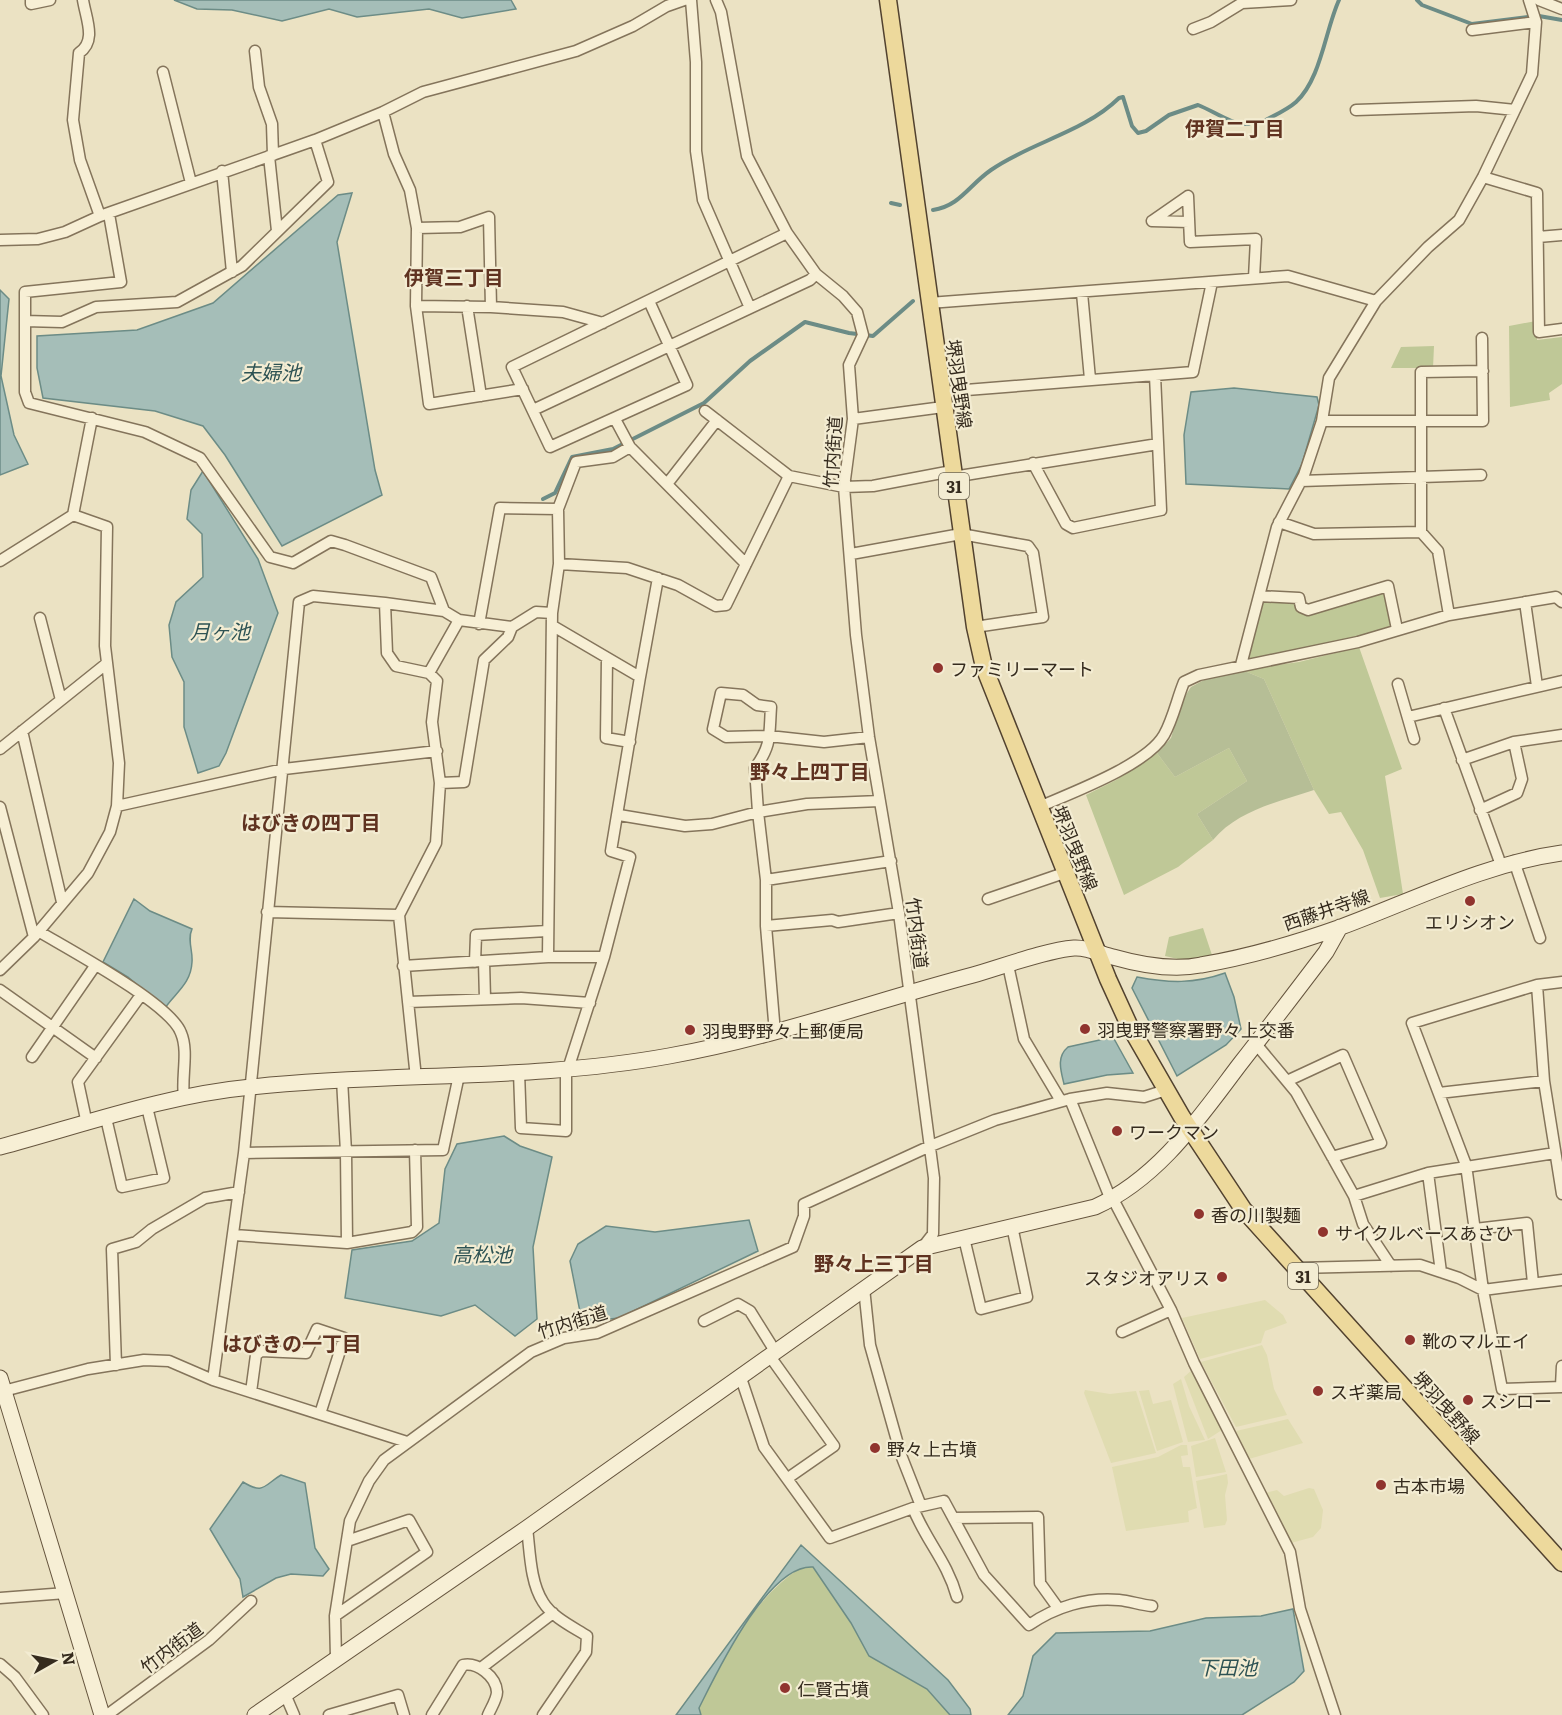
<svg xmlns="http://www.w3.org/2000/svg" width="1562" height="1715" font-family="Literata,'Noto Sans JP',serif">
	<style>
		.farmland { fill: #e0dcb1 }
		.green { fill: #bfc897 }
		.cemetery { fill: #b6be96 }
		.water { fill: #a5beb8; stroke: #6c8c86; stroke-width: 1.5 }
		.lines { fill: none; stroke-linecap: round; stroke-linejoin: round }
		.stream { stroke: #6c8c86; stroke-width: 4 }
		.street-casing { stroke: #84745b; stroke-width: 13 }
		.secondary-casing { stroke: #66553e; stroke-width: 17 }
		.primary-casing { stroke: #52422f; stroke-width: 19 }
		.street { stroke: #f7efd5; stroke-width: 10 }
		.secondary { stroke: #f7efd5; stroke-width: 15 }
		.primary { stroke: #edd99c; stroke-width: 16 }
		.poi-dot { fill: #90342e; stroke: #f3ecd2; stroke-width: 2 }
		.labels { text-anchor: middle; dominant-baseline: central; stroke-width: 4.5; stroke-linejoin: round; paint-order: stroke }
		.shield { fill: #f3ecd2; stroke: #6e6554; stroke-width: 1.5 }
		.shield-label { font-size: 16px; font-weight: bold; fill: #352b1e }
		.street-label { font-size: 18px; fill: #352b1e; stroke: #f3ecd2 }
		.poi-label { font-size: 18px; fill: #352b1e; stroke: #f3ecd2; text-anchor: start }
		.neighbourhood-label { font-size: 20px; font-weight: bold; fill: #5f3220; stroke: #f3ecd2 }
		.water-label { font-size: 20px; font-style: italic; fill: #2e5354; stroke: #f3ecd2 }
	</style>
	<rect width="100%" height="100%" fill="#ebe2c3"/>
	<path class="farmland" d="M1265,1300l18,15 4,8 -22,8 -4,12 -61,16 -18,-41z
		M1262,1345l5,10 7,34 13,26 -51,12 -35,-65z
		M1193,1369l32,59 -17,11 -24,-62z
		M1181,1379l8,27 16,34 -17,2 -15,-58z
		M1085,1390l25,4 26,-3 20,62 -45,10 -27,-70z
		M1149,1390l4,14 18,-4 12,42 -26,9 -18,-60z
		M1288,1419l15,24 -54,16 -13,-28z
		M1215,1438l11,34 -30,5 -5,-31z
		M1181,1445h6l1,10 -7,1 2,11h7l7,41 -9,3 1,11 -63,9 -14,-64 46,-10z
		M1227,1474l1,9 -3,12 2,25 -2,5 -21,3 -8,-47z
		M1309,1488l5,1 9,21 -2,18 -8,9 -22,6 -26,-50 12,-3 7,6z"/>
	<path class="green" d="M1536,321l1,19 25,-3v47l-13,9 1,7 -40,7 -1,-81z
		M1434,346l-1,22h-42l10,-21z
		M1385,591l7,36 -38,12 -108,22 16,-61 34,2 2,7z
		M1359,647l43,122 -17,7 18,118 -23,4 -17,-48 -22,-38 -12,2 -15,-24 -50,-111 -22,-9 57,-8z
		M1229,748l18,33 -50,33 16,26 -35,27 -54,28 -38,-100 30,-15 41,-27 18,24z
		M1203,928l9,27 -30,5 -17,-4 4,-19z
		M801,1567h12l38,56 19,33 57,33 23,26h-249l-2,-7c26,-53 52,-107 102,-141z"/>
	<path class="cemetery" d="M1242,670l22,9 50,111c-36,12 -76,20 -101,50l-16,-26 50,-33 -18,-33 -54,29 -18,-24 14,-15 12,-39 8,-12 13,-7z"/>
	<path class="water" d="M174,0h337l5,9 -54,9 -33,-9 -72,8 -28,-8 -47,12 -50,-11 -35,-1z
		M352,193l-15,49 38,228 7,25 -100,51 -57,-91 -22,-29 -48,-15 -112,-13 -6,-30v-32l100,-6 76,-27 125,-108z
		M0,290l9,9 -8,77 13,59 14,29 -28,11z
		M1234,388l83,9 2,8 -17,59 -13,25 -103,-5 -2,-49 7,-43z
		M203,471l55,88 20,54 -52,140 -7,13 -21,7 -14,-46v-45l-12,-25 -3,-32 7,-23 27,-25 -1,-43 -15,-15 4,-29z
		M134,899l16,12 42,18c-5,11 1,21 0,33 -1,22 -17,31 -27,46l-37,-31 -25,-15z
		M1225,973l9,24 7,32 -15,16 -49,31 -45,-88 5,-11c32,6 57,7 88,-4z
		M1113,1037l20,36 -26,2 -43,9c-3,-13 -8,-27 4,-37z
		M504,1136l16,10 32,11 -19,90 4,72 -22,17 -40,-31 -34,11 -96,-18 7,-48 60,-9 27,-18 6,-54 12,-25z
		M749,1220l9,31 -139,67 -37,4 -12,-61 8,-17 28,-18 49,6z
		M281,1475l24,8 10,65 14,21 -6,7 -32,-2 -15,4 -33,19 -3,-18 -30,-50 33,-47c21,13 21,3 38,-7z
		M801,1545l147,135 22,29 1,6h-21l-23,-26 -58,-33 -18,-33 -38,-56c-45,-3 -96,105 -114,141l2,7h-25z
		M1293,1609l11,62 -10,11 -52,33h-234l15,-19 10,-40 23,-23 94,-2 56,-13 55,-2z"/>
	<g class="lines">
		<path class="stream" d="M1417,0l5,5 50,19 56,-7
			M1539,16l23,4
			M1264,121c11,-6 23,-11 32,-19 25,-23 29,-71 43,-102
			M891,203l9,2
			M933,210c27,-4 36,-25 58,-40 40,-28 92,-37 128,-72l4,-1 9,29 6,7 8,-2 23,-16 29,-10c16,6 33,20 51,19
			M543,499l12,-6 17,-36 41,-8 91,-46 46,-42 55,-39 44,11 24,3 40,-35"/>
		<defs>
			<path id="street" d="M31,0v4l19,-4
				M83,0c3,19 14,41 -4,53l-6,67 7,40 20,56
				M691,0l5,62v89l7,49 47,108
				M716,0l5,12 26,144 40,77 29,41 27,22 14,16 6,23 -14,30 4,54 -9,68 12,148 13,102 30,176 35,265 -1,56 -11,14
				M1539,0l23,9
				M1193,29l18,-7 31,-19 49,-3
				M1472,30l64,-8
				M255,51l4,36 13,37 1,31
				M163,72l28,111
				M1356,110l120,-4 39,4
				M383,112l40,-20 153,-41 57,-25 34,-20 17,-6
				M269,156l8,75
				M222,171l10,101
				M1483,177l54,16 2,139 23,-3
				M1188,196l2,46 66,-3 -2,39
				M109,214l12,68 -96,10v100l4,11 116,29 55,26 70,99 23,6 38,-22 14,4 86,32 13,34
				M1152,221l36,-25
				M1152,221l37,1
				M417,228l43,-1 29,-10 2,90
				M1538,237l24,-2
				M0,240l38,-1 27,-7 35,-16 215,-76 68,-28 11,42 16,36 7,38 -1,78 75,1 72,5 40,11
				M1082,293l8,86
				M649,301l38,84 -137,62 -38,-80 275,-134
				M929,303l359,-27 88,25
				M416,306l13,98 94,-15
				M467,306l14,90
				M25,321l37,1 34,-15 81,-5 65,-36 86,-84 -13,-42
				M941,392l252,-20 19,-90
				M533,410l277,-130 6,-6
				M705,411l84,65
				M615,419l15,28
				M853,419l90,-12
				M1322,421h161l-1,-83
				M1033,463l33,61 7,4 88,-18 -6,-135
				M953,477l205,-33
				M1301,481l180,-6
				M667,484l50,-64
				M1279,522l35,12 107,-2 17,19 11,64
				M1421,532v-160l62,-1
				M851,554l110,-20 67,12 5,7 10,64 -68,10
				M0,561l73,-46 19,-97
				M746,564l-116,-117 -17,10 -37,5 -18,47 1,55 68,4 51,17 38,21 10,-1 63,-129 55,11 29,-1 79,-15
				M1259,596l40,2 2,9 7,3 80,-24 9,43
				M1525,602l12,84
				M385,603l2,50 9,13 33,7 8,8 -5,41 8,61 -4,60 -37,72 17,163
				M40,618l21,82
				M479,624l21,-116 58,1
				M553,626l87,51 18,-99
				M607,658l-1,80 24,4
				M1241,665l36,-138 27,-52 18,-54 7,-43 47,-77 52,-54 31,-27 24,-43 49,-103 4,-52 -7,-22
				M429,673l30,-53 53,7 24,-15 16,1
				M1398,684l16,55
				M1444,708l57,157
				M1408,717l154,-36
				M22,731l40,171
				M0,749l106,-85
				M1462,760l52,-18 48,-7
				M440,783l24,-1 20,-122 24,-23 4,-10
				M880,801l-73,3 -49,8 8,68 125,-19
				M117,806l167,-37 153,-18
				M0,807l34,130
				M1039,807c32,-14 108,-42 125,-72 9,-16 13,-36 20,-53l15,-7 159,-33 91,-27 107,-18 6,5
				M1480,810l37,-17 5,-14 -8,-37
				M619,815l66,11 27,-2 46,-12 -3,-44c17,-23 14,-33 16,-61l-14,-2 -14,-10 -22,-2 -8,36 13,8 43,-1 55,6 45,-5
				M1514,861l26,77
				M766,880v46l9,107
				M988,899l76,-26
				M267,912l132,3
				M766,926l66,-6 6,2 61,-9
				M38,931c30,18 133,73 143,102 8,19 0,44 3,65
				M548,957l4,-344 7,-49
				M604,957l26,-100 -19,-6 29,-174
				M484,961l1,38
				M475,962l1,-27 71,-4
				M1008,965l16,74 37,62
				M403,966l145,-9h56l-36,112
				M0,970l34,-33 54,-64 22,-41 7,-26 2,-43 -14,-117 2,-119 -34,-12
				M1562,982l-25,3 -125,38 54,142 17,125 19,99 60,-2
				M1537,985l7,96 18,113
				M0,990l96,68
				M408,1002l113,-4 69,5
				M1256,1044l40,48 58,104
				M32,1057l63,-91
				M519,1072l2,56 45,3v-62
				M342,1079l4,73 1,91
				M1287,1081l56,-26 38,88 -49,14
				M1439,1093l105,-12
				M1070,1099l41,101
				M106,1118l16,69 42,-9 -17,-71
				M87,1124l-9,-42 63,-87
				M244,1153l199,-3 16,-75
				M1428,1173l13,99
				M1113,1199l58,111 23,53 96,189 10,57 35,106
				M1475,1229l52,-6 6,60
				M234,1235l113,8 65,-11 5,-5 -2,-77
				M964,1238l17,71 46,-12 -15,-71
				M1391,1266l-28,-42 -9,-28 74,-23 127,-20
				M1297,1268l123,-3 39,13 24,12 79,-10
				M864,1288l6,57 31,110 20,51
				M704,1321l34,-17 12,7 25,40
				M1122,1332l49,-22
				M769,1355l65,91 -46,32
				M116,1365l-4,-116 24,-7 16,-13 53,-31 34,-6
				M740,1375l24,72 66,91 83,-30 31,-7 40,74 45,50c26,-18 58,-28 90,-25 11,1 22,5 33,6
				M213,1380l31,-227 55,-551 14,-6 72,7 59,8 15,9
				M1561,1386l1,-20
				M0,1392l88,-23 56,-9 25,1 44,19 194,62
				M251,1392l5,-37 5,-4 45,2 11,-24 27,9 -24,76
				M913,1508c13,33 34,53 44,89
				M953,1518l85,-1 2,66 18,25
				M527,1528c3,23 3,54 16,74 9,15 30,25 44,34l-1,16 -43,63
				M0,1598l66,-5
				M335,1616l92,-64 -18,-32 -62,21
				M336,1658l-1,-42 15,-95 19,-40 15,-21 147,-108 33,-14 33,-5 196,-86 11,-31v-12l124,-57 67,-27 75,-21 37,-6 37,4 22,-7
				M0,1664l15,13 28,38
				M481,1668l72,-55
				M285,1694l9,21
				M107,1715l102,-75 42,-39
				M329,1715l69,-20 6,20
				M432,1715l31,-50c14,-3 33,11 34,27 0,7 -6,16 -9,23"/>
			<path id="secondary" d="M0,1147c82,-22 166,-52 251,-60 139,-15 280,-6 418,-31 103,-18 202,-54 304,-81 28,-8 74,-25 101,-27 13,-1 27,6 39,9 28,8 59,14 88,8 47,-8 95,-22 140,-38 73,-27 143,-63 221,-74
				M0,1378l102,337
				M255,1715l272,-187 395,-280 173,-41c64,-29 104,-89 145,-143 29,-37 58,-75 86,-112l14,-25"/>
			<path id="primary" d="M888,0l87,627 9,40 124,312 21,46 53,92 61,92 319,354"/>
		</defs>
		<use href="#street" class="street-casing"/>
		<use href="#secondary" class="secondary-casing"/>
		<use href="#primary" class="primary-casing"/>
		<use href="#street" class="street"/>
		<use href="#secondary" class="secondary"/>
		<use href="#primary" class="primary"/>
	</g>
	<g class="poi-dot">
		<circle cx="938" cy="668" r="6"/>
		<circle cx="1470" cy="901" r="6"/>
		<circle cx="1085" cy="1029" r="6"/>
		<circle cx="690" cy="1030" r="6"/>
		<circle cx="1117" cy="1131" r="6"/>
		<circle cx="1199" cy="1214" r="6"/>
		<circle cx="1323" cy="1232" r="6"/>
		<circle cx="1222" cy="1277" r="6"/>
		<circle cx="1410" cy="1340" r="6"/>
		<circle cx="1318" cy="1391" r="6"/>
		<circle cx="1468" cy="1400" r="6"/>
		<circle cx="875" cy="1448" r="6"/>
		<circle cx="1381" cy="1485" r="6"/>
		<circle cx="785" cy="1688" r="6"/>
	</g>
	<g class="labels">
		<g class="shield">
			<rect x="939" y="473" width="30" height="26" rx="4.5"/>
			<rect x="1288" y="1263" width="30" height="26" rx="4.5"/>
		</g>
		<g class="shield-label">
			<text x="954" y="486">31</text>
			<text x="1303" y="1276">31</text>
		</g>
		<g class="street-label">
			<text transform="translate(960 384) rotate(82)">堺羽曳野線</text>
			<text transform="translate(832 452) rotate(-86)">竹内街道</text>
			<text transform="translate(1076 848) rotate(68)">堺羽曳野線</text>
			<text transform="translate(1326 909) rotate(-19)">西藤井寺線</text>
			<text transform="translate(918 933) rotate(83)">竹内街道</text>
			<text transform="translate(572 1321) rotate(-17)">竹内街道</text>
			<text transform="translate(1447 1407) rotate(48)">堺羽曳野線</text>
			<text transform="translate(171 1647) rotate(-37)">竹内街道</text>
		</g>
		<g class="poi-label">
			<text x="950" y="668">ファミリーマート</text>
			<text x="1470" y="921" text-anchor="middle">エリシオン</text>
			<text x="1097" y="1029">羽曳野警察署野々上交番</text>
			<text x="702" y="1030">羽曳野野々上郵便局</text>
			<text x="1129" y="1131">ワークマン</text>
			<text x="1211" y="1214">香の川製麺</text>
			<text x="1335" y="1232">サイクルベースあさひ</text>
			<text x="1210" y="1277" text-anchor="end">スタジオアリス</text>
			<text x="1422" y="1340">靴のマルエイ</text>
			<text x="1330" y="1391">スギ薬局</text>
			<text x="1480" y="1400">スシロー</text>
			<text x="887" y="1448">野々上古墳</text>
			<text x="1393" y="1485">古本市場</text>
			<text x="797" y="1688">仁賢古墳</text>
		</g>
		<g class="neighbourhood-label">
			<text x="1235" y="127">伊賀二丁目</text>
			<text x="454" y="276">伊賀三丁目</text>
			<text x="810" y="770">野々上四丁目</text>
			<text x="311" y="821">はびきの四丁目</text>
			<text x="874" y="1262">野々上三丁目</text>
			<text x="292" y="1342">はびきの一丁目</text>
		</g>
		<g class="water-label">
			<text x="271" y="371">夫婦池</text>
			<text x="220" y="630">月ヶ池</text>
			<text x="482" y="1253">高松池</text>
			<text x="1227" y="1666">下田池</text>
		</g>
	</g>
	<g transform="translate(54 1661) rotate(81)" stroke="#f3ecd2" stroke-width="4.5" paint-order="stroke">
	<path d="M0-4.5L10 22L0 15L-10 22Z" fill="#352b1e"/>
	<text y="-9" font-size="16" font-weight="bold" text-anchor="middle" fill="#352b1e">N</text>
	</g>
</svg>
